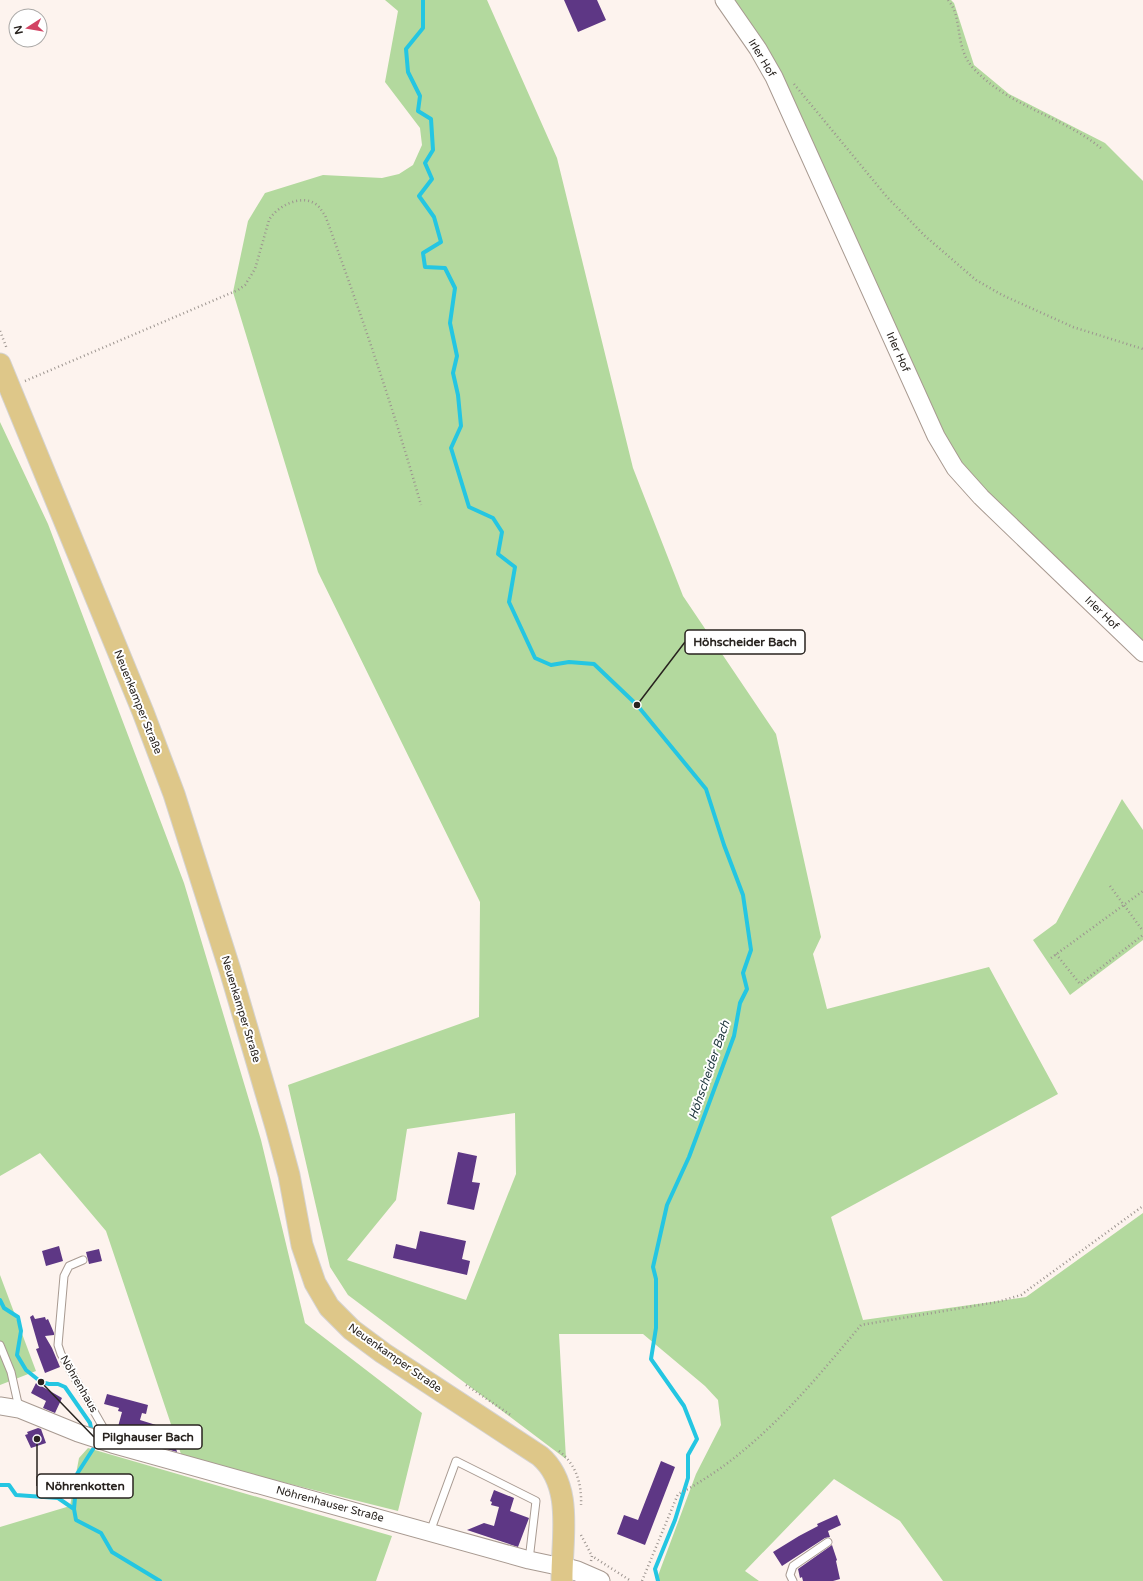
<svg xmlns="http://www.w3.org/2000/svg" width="1143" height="1581" font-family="'Varela Round',sans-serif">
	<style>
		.green { fill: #b3d99e; fill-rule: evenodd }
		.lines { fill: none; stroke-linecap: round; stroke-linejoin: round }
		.stream { stroke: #24c6e2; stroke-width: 4 }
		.building { fill: #5e3785 }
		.service-casing { stroke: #a89a91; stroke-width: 9 }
		.tertiary-casing { stroke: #a89a91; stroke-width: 19 }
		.secondary-casing { stroke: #a89a91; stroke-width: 21 }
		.primary-casing { stroke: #d4d3d2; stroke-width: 23 }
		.path { stroke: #9c948f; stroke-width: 2.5; stroke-dasharray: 1 3; stroke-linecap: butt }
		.service { stroke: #fff; stroke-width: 7 }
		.tertiary { stroke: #fff; stroke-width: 17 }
		.secondary { stroke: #fff; stroke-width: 19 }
		.primary { stroke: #dec789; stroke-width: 21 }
		.labels { text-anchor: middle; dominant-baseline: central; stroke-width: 4; stroke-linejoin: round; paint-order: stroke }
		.street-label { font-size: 11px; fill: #28231f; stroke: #fff }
		.water-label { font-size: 12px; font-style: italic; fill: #233b41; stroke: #fff }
		.leader { fill: none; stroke: #28231f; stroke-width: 1.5 }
		.callout-dot { fill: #28231f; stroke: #fff; stroke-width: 1.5 }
		.callout { fill: #fff; stroke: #28231f; stroke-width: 1.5 }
		.callout-label { font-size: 12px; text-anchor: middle; font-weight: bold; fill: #28231f }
	</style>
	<rect width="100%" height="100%" fill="#fdf3ee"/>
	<path class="green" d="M385,0h102l70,158 76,310 50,128 93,138 45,203 -8,17 14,55 162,-42 69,127 -227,123 32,103 163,-23 117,-84v368h-200l-43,-60 -66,-42 -89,92 14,10h-103l40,-107 25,-49 -3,-25 -13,-14 -62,-52h-84l7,125 -218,-164 -18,-28 -42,-182 191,-68 1,-115 -162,-330 -85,-280 15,-71 17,-28 58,-18 59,3 17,-4 14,-9 9,-20 -2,-17 -35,-46 13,-71zM515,1113l1,61 -50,126 -119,-40 49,-60 11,-71z
		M734,0h217l3,3 20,62 35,29 96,49 38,38v465l-168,-165 -26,-37 -161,-356 -38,-66z
		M0,422l48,102 136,359 77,257 44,183 117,90 -24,98 -216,-54 -76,-226 -66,-78 -40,23z
		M1122,799l21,31v110l-73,55 -37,-55 23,-17z
		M0,1275l36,96 -36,14z
		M88,1448l304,88 -16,45h-376v-54l70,-21 9,-48z"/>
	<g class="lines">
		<path class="stream" d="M423,0v28l-17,21 2,23 12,24 -2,15 13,8 2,31 -8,13 7,16 -13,17 15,21 7,25 -18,11 2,14 20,1 10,20 -5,35 7,33 -4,17 5,22 3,31 -10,22 18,59 24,11 9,14 -4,22 17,13 -6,35 26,56 16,7 18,-3 25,2 43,41 69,84 18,56 19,50 8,55 -8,23 4,16 -7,14 -6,33 -45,121 -22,48 -14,62 3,12v49l-5,31 33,47 13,33 -9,16v23l-13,42 -20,49 3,12
			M0,1300l4,8 14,9 3,14 -4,24 9,15 15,12 8,2h9l7,3 25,36 2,10
			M0,1485h9l7,10 42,3 16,11 2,11 25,13 11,19 48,29
			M74,1509l3,-35 18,-28v-3"/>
	</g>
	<path class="building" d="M564,0h33l9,20 -28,12z
		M458,1152l19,4 -5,26 8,1 -6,27 -27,-6z
		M420,1231l46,10 -4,18 8,2 -3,14 -74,-17 3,-14 20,5z
		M59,1246l4,15 -17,5 -4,-15z
		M99,1249l3,12 -13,3 -3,-12z
		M33,1315l2,4 10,-2 1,3 2,-1 6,14v2l-9,1 7,12 8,19 -15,6 -9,-24 3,-1 -9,-31z
		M36,1383l26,15 -7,15 -12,-5 3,-7 -15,-8z
		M107,1394l41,11 -2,9 -4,-1 -2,7 16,5 -4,15 -13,-4 -1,4 -22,-6 6,-22 -4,-1 1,-3 -15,-4z
		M38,1428l3,1 5,14 -15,5 -6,-13 3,-1 -1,-2z
		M165,1438l9,3 3,11 -14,-4z
		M661,1461l14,6 -30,78 -28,-11 7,-19 14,5z
		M494,1490l20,8 -4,13 19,7 -11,29 -51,-17 17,-7 10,3 5,-19 -8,-2 1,-3 -2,-1z
		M837,1515l4,10 -13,6 2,6 -5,1 -43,28 -9,-14 26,-16 19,-10 -1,-2z
		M832,1545l5,15 -1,1 4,18 -7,2h-30l-1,-4 -2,1 -2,-9z"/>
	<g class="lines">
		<defs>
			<path id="service" d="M83,1260l-14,6 -5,10 -6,69 3,9 50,87
				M0,1345l11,27 8,36
				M430,1532l26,-71 80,40 -7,59
				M793,1581l-3,-6 3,-9 35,-24"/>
			<path id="tertiary" d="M724,0l34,49 16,28 162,359 19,32 26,29 162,156
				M0,1406l19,3 59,24 34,11 417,116 33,7"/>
			<path id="secondary" d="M562,1567l15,4 23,10"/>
			<path id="primary" d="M0,364l143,348 31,82 56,176 46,157 13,48 13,70 13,38 14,24 23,23 31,23 157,103c35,30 21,85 22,125"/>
		</defs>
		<use href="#service" class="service-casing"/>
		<use href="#tertiary" class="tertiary-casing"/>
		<use href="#secondary" class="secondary-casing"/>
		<use href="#primary" class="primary-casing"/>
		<path class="path" d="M948,0c16,18 5,48 27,70 35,37 89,47 127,79
			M794,84l93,113 38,39 51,44 26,15 71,32 70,22
			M0,331l7,18
			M25,381l213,-91 7,-5 10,-16 14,-49c8,-14 33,-27 48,-15 3,2 5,7 8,10 35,96 68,192 96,290
			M1110,886l33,45
			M1056,954l24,30 63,-49
			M1051,958l92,-67
			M466,1385l46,31
			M559,1451c17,13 23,33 22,54
			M581,1535l11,21
			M591,1561l1,-5 39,25
			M642,1581l36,-87c13,-6 25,-14 37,-22 57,-39 102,-94 146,-147l136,-23 24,-7 122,-89"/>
		<use href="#service" class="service"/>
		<use href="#tertiary" class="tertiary"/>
		<use href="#secondary" class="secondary"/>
		<use href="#primary" class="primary"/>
	</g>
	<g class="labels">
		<g class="street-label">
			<text transform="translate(762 58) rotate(59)">Irler Hof</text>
			<text transform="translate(898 352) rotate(66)">Irler Hof</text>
			<text transform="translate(1102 613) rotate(44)">Irler Hof</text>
			<text transform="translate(138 702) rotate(68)">Neuenkamper Straße</text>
			<text transform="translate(241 1009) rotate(73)">Neuenkamper Straße</text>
			<text transform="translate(395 1358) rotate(35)">Neuenkamper Straße</text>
			<text transform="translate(79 1384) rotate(60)">Nöhrenhaus</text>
			<text transform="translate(330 1504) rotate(15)">Nöhrenhauser Straße</text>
		</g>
		<g class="water-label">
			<text transform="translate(709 1070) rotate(-71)">Höhscheider Bach</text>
		</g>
	</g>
	<path class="leader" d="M637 705L685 642M41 1382L94 1437M37 1439L37 1486"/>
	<g class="callout-dot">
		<circle cx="637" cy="705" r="4"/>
		<circle cx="41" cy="1382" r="4"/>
		<circle cx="37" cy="1439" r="4"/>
	</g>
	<g class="callout">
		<rect x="685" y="630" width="120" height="24" rx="4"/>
		<rect x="94" y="1425" width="108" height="24" rx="4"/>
		<rect x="37" y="1474" width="96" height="24" rx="4"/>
	</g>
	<g class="callout-label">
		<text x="745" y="646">Höhscheider Bach</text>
		<text x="148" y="1441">Pilghauser Bach</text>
		<text x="85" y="1490">Nöhrenkotten</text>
	</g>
	<g transform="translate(28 28) rotate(258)"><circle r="19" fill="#ffffff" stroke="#a9a7a5"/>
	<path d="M0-3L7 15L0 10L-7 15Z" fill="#d24363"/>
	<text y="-6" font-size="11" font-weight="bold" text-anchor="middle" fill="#28231f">N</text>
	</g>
</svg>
